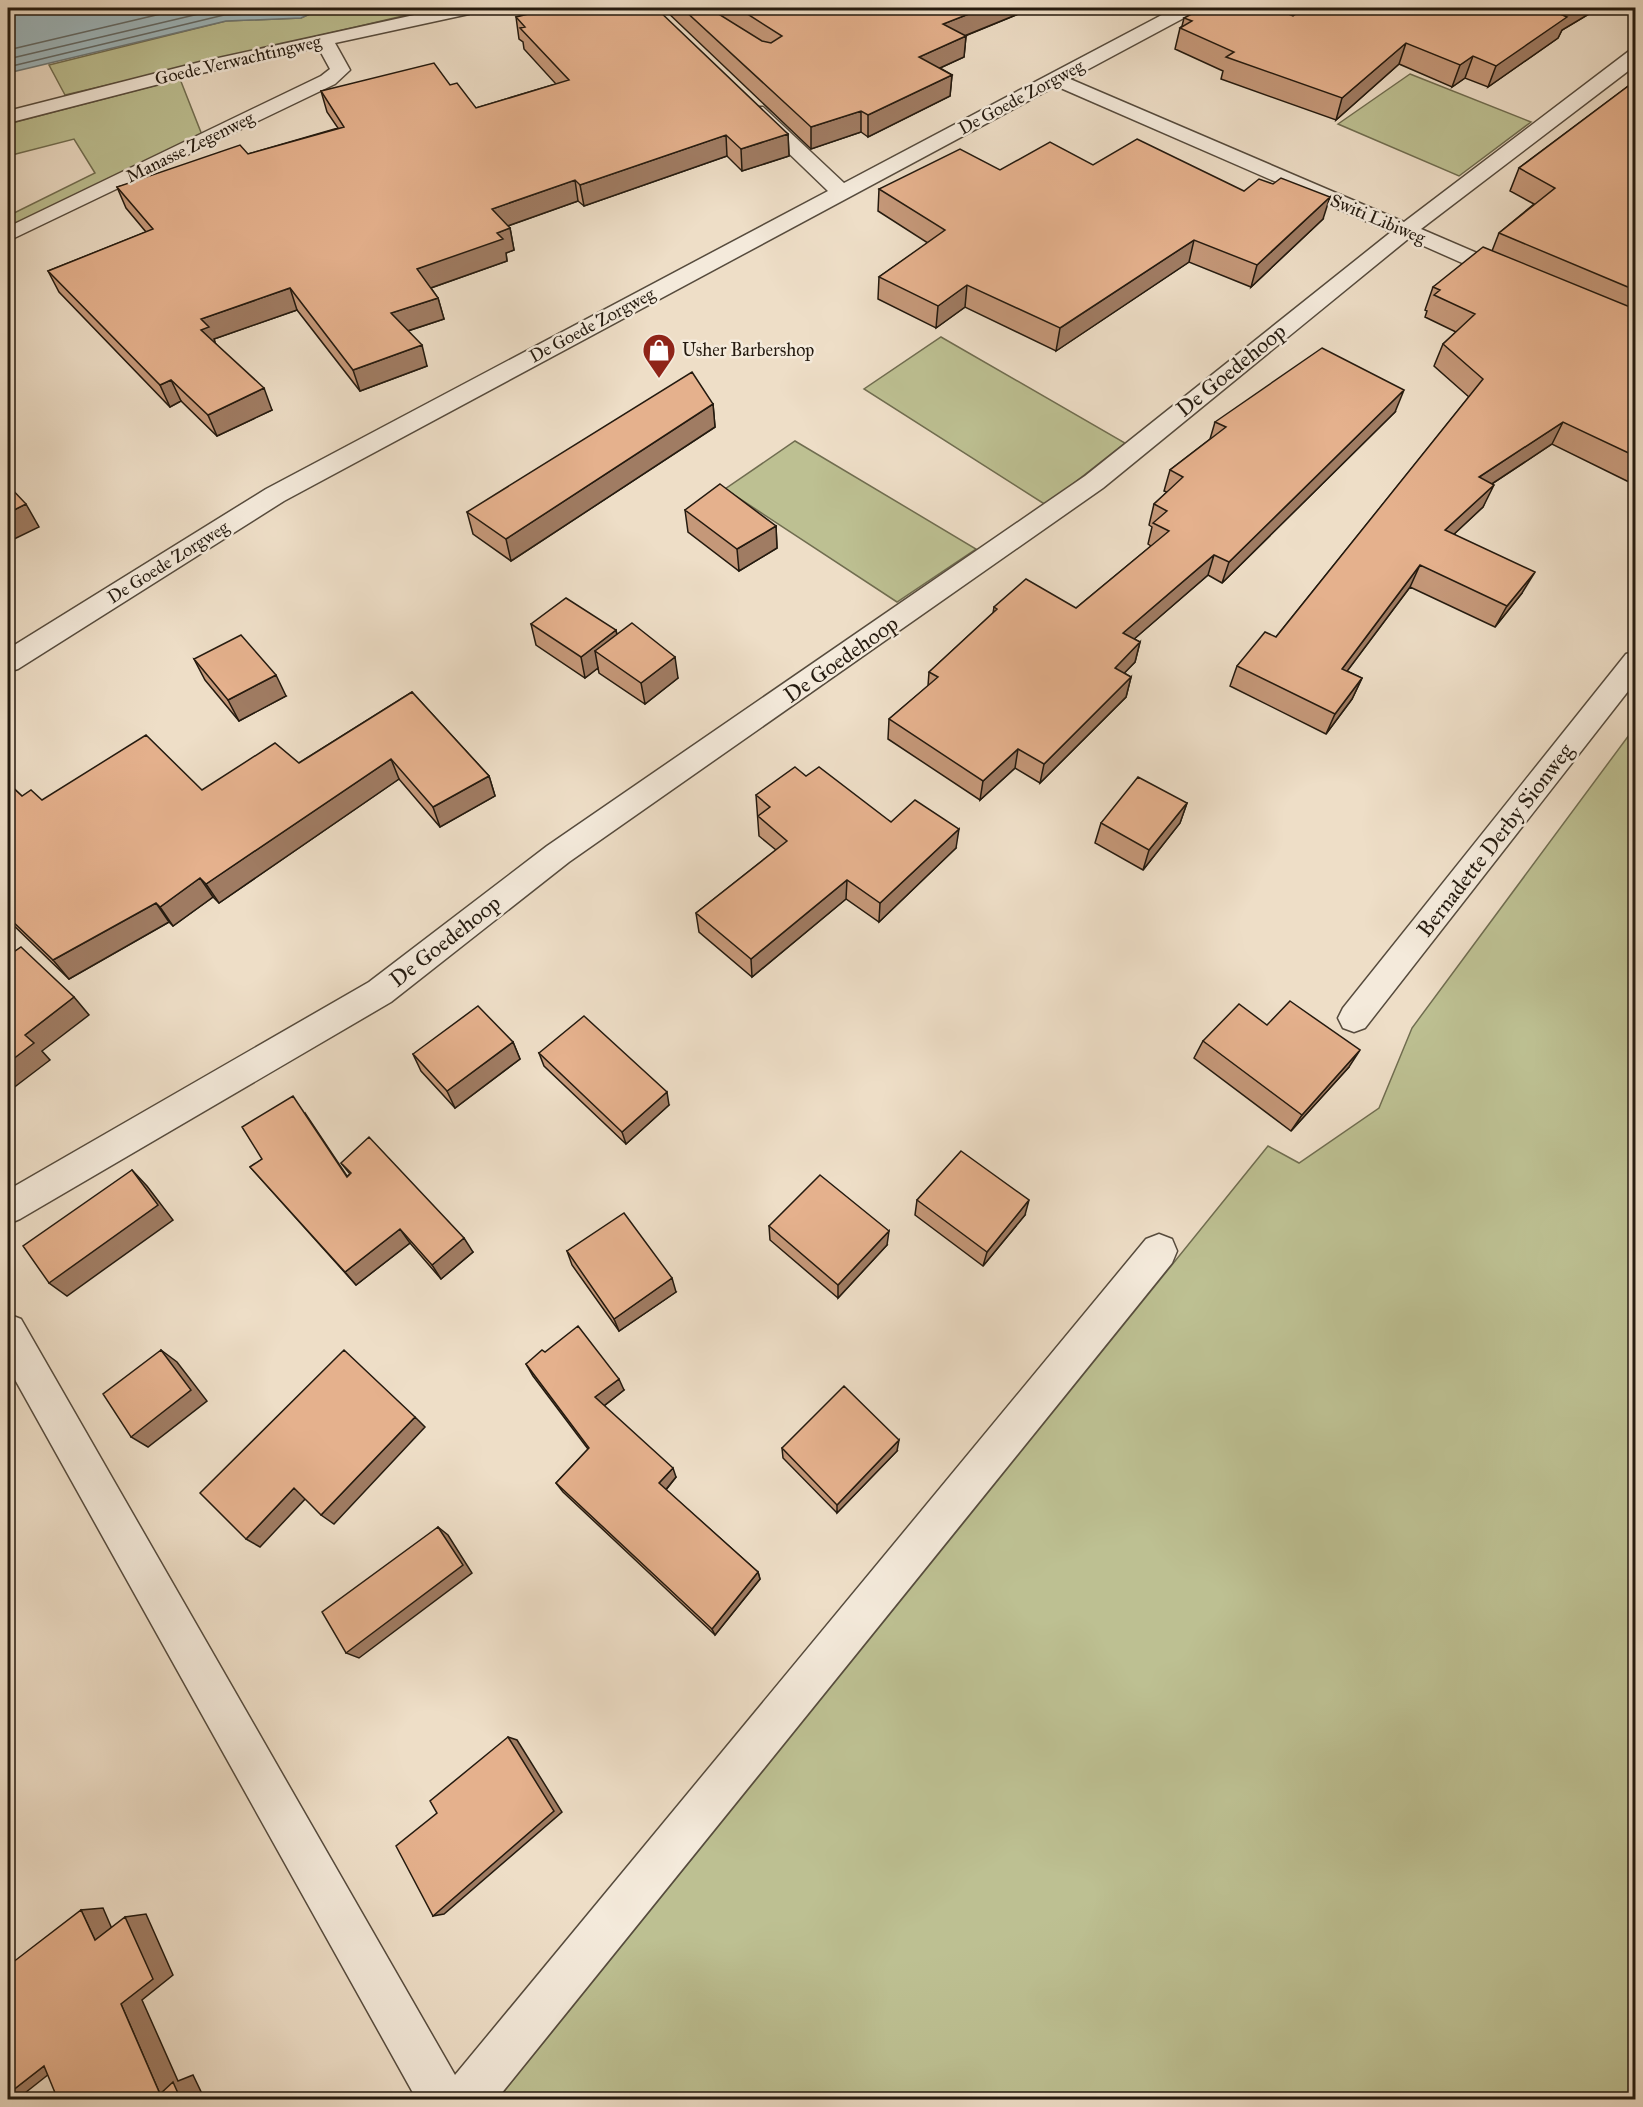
<svg xmlns="http://www.w3.org/2000/svg" width="1643" height="2107" font-family="'IM FELL Great Primer',serif">
	<style>
		.green { fill: #bdc092; stroke: #706d50; stroke-width: 1.5 }
		.water { fill: #9eb9c0; stroke: #6d7979; stroke-width: 1.5 }
		.lines { fill: none; stroke-linecap: round; stroke-linejoin: round }
		.shore { stroke: #616a68; stroke-width: 1.5 }
		.minor-casing { stroke: #564b3d; stroke-width: 3 }
		.minor { fill: #f4eadb; fill-rule: evenodd }
		.wall { fill: #c59879; stroke: #241a0f; stroke-width: 1.5 }
		.shaded-wall { fill: #a07c63; stroke: #241a0f; stroke-width: 1.5 }
		.building { fill: #e5b18d; stroke: #241a0f; stroke-width: 1.5 }
		.labels { text-anchor: middle; dominant-baseline: central; stroke-width: 5; stroke-linejoin: round; paint-order: stroke }
		.far-street-label { font-size: 18px; fill: #241a0f; stroke: #f4eadb }
		.far-poi-label { font-size: 18px; fill: #241a0f; stroke: #f4eadb; text-anchor: start }
		.street-label { font-size: 22px; fill: #241a0f; stroke: #f4eadb }
	</style>
	<rect width="100%" height="100%" fill="#eedec7"/>
	<filter id="stains"><feTurbulence type="fractalNoise" baseFrequency=".00333" numOctaves="4"/><feColorMatrix values="0 0 0 0 .2 0 0 0 0 .09 0 0 0 0 .02 0 0 0 .5 -.17"/></filter>
	<radialGradient id="worn" r=".72"><stop offset=".6" stop-color="#630" stop-opacity="0"/><stop offset="1" stop-color="#630" stop-opacity=".3"/></radialGradient>
	<path class="green" d="M323,8h114l-372,87 -16,-30 177,-44 75,-3z
		M1410,74l121,48 -72,54 -121,-52z
		M180,79l22,56 -194,94v-13l87,-43 -21,-34 -66,17v-32z
		M941,337l184,106 -79,62 -182,-116z
		M795,441l181,108 -79,53 -172,-113z
		M1635,727v1372h-1137l770,-953 31,17 80,-55 33,-80z"/>
	<path class="water" d="M8,8h315l-22,10 -75,3 -218,52z"/>
	<g class="lines">
		<path class="shore" d="M8,50l178,-42
			M8,59l216,-51
			M8,67l216,-52 75,-3 10,-4"/>
		<defs>
			<path id="minor" d="M446,8h32l-9,6 -134,29 15,27 -15,14 -327,157v-14l313,-151 9,-7 -12,-22 -116,26 -194,50v-12l192,-49z
				M1175,8h22l-2,4 -125,67 334,143 225,-171 7,-2v16l-215,164 98,42 3,5 -3,5h-16l-95,-42 -305,249 -534,374 -178,140 -371,217 -12,5v-34l361,-208 178,-136 538,-370 306,-244 -335,-146 -772,415 -266,168 -10,3v-23l258,-160 562,-298 -79,-76 -3,-4 3,-4h14l81,76z
				M1636,651v30l-271,347 -11,4 -11,-4 -5,-10 5,-10 283,-354z
				M1159,1234l13,5 5,12 -5,12 -676,837h-79l-409,-733v-53l13,5 434,756 691,-836z"/>
		</defs>
		<use href="#minor" class="minor-casing"/>
		<use href="#minor" class="minor"/>
	</g>
	<path class="wall" d="M665,8h368l-68,28h1l-2,21 -24,11 12,7 -2,21 -82,41 -7,-5 -50,17 -146,-139z
		M1305,8h294l-37,22 -4,8 -70,49 -23,-9 -13,9 -53,-23 -63,56 -115,-41 2,-8 -48,-22 5,-21 2,-2 2,-8 109,-2z
		M572,10l216,124 1,22 -47,15 -15,-15 -143,50 -6,-5 -70,25 2,2 4,22 -8,3 1,8 -76,27 7,10 6,21 -36,12 19,35 -67,25 -63,-81 -83,29 1,4 57,67 -55,26 -36,-35 -11,6 -111,-115 -11,-21 98,-39 -20,-24 -9,-21 131,-33 90,-26 -11,-16 -6,-21 129,-6 26,23 80,-24 -32,-35 -1,-7 -4,-3 -3,-22z
		M1635,81v395l-6,6 -77,-38 -60,40 -9,23 -29,27 68,59 -27,34 -85,-40 -63,84 15,7 -10,21 -26,35 -96,-48 7,-20 39,-29 193,-240 -35,-31 9,-22 13,-12 -31,-15 2,-6 -2,-1 8,-23 59,-36 7,-18 35,-29 -24,-13 9,-23z
		M1093,165l230,54 -72,68 -62,-25 -133,89 -91,-44 -29,21 -58,-29 1,-22 49,-34 -50,-32 1,-22 121,-19z
		M713,404l2,23 -204,134 -38,-27 -6,-22z
		M1395,412l-173,171 -14,-8 -74,64 6,3 -5,20 -11,11 7,4 -5,20 -86,86 -25,-15 -35,32 -92,-61 1,-20 39,-33 1,-14 64,-59 1,-6 82,1 75,-62 -3,-2 4,-17 -3,-2 5,-21 13,-12 -3,-1 6,-21 40,-31 5,-17z
		M685,510l91,16 1,22 -38,23 -51,-39z
		M531,624l85,6 1,5 61,43 -33,26 -46,-31 -1,-5 -13,10 -49,-33z
		M194,659l92,37 -47,25 -34,-41z
		M412,692l77,84 6,20 -55,31 -41,-48 -180,124 -6,-6 -40,29 -4,-4 -100,57 -61,-59v-137l14,13 20,4 160,-10 97,-27z
		M806,776l85,46 65,26 -77,74 -33,-23 -94,78 -53,-45 -3,-19 80,-63 -17,-14 -3,-41z
		M1187,803l-7,20 -37,47 -48,-27 6,-20z
		M1267,1025l82,42 -58,64 -97,-73 9,-17z
		M513,1042l7,17 -65,49 -34,-37 -8,-17z
		M539,1053l130,52 -43,39 -82,-78z
		M305,1113l42,63 3,-2 -9,-11 132,89 -32,27 -31,-36 -54,42 -106,-118 12,-8z
		M917,1200l108,15 -42,51 -68,-51z
		M769,1226l118,19 -49,53 -68,-58z
		M567,1251l109,41 -57,39 -47,-66z
		M545,1352l79,38 -20,16 72,71 -10,13 92,82 2,7 -45,56 -152,-143 -7,-9 32,-34 -55,-73 -7,-12z
		M782,1448l115,3 -60,62 -54,-55z"/>
	<path class="shaded-wall" d="M984,8h49l-91,37 1,-21z
		M1572,8h27l-37,22 -4,8 -70,49 8,-21 64,-52z
		M966,36l-2,21 -46,21 1,-21z
		M1406,43l-7,21 -63,56 6,-22z
		M1473,56l-8,22 -13,9 8,-22z
		M952,75l-2,21 -82,41v-22z
		M861,111v21l-50,17v-22z
		M788,134l1,22 -47,15 -1,-22z
		M726,135l1,21 -143,50 -4,-21z
		M575,180l3,21 -82,29 -4,-21z
		M1330,197l-7,22 -72,68 6,-22z
		M510,228l4,22 -8,3 1,8 -85,30 -5,-22 80,-36z
		M1194,240l-5,22 -133,89 4,-23z
		M967,285l-2,22 -29,21 2,-22z
		M290,288l7,22 -83,29 3,9 -16,-18v-11z
		M438,298l6,21 -46,15 -7,-21z
		M422,345l5,21 -67,25 -7,-21z
		M171,380l10,21 -11,6 -10,-22z
		M264,388l8,22 -55,26 -9,-21z
		M1404,390l-9,22 -173,171 7,-21z
		M713,404l2,23 -204,134 -5,-22z
		M1563,422l-11,22 -83,55 10,-22z
		M1635,471v5l-6,6z
		M1494,485l-11,22 -48,45 10,-22z
		M26,504l13,23 -31,15v-29z
		M776,526l1,22 -38,23 -2,-22z
		M1214,555l-6,20 -90,78 5,-20z
		M1420,565l-10,22 -77,103 9,-21z
		M1535,572l-13,21 -27,34 12,-21z
		M616,630l4,22 -25,-1 3,17 -13,10 -4,-21z
		M1140,642l-5,20 -25,26 5,-20z
		M675,657l3,21 -33,26 -4,-21z
		M276,675l10,21 -47,25 -11,-21z
		M1131,677l-5,20 -86,86 4,-19z
		M1362,678l-10,21 -26,35 9,-20z
		M1018,749l-3,19 -35,32 3,-19z
		M391,759l8,20 -180,124 -13,-19z
		M489,776l6,20 -55,31 -7,-20z
		M1187,803l-7,20 -37,47 6,-20z
		M959,829l-3,19 -77,74 1,-19z
		M200,878l13,19 -40,29 -13,-19z
		M847,880l-1,19 -94,78 -1,-18z
		M156,903l13,19 -100,57 -16,-19z
		M74,997l15,18 -47,36 8,9 -42,32v-29l17,-28z
		M513,1042l7,17 -65,49 -8,-17z
		M1360,1050l-11,17 -58,64 11,-16z
		M667,1092l2,13 -43,39 -4,-12z
		M132,1170l15,16 26,34 -106,76 -18,-13z
		M1029,1200l-4,15 -42,51 4,-14z
		M400,1229l10,14 -54,42 -11,-13z
		M889,1231l-2,14 -49,53v-13z
		M464,1238l9,14 -32,27 -9,-14z
		M672,1278l4,14 -57,39 -5,-12z
		M161,1350l16,12 30,39 -59,46 -17,-10z
		M619,1379l5,11 -23,18 -6,-11z
		M415,1417l10,10 -91,97 -13,-9z
		M899,1440l-2,11 -60,62v-8z
		M673,1468l3,9 -13,16 -4,-10z
		M294,1488l13,9 -47,50 -14,-8z
		M438,1527l10,8 24,38 -113,85 -13,-5z
		M758,1572l2,7 -45,56 -3,-6z
		M508,1737l9,3 45,72 -118,102 -11,2z
		M103,1908l13,30 -21,2 -14,-30z
		M146,1914l27,61 -31,25 36,81 15,-6 12,25h-24l-21,-6 -39,-90 4,-87z
		M68,2059l-52,41h-8v-6l36,-28z"/>
	<path class="building" d="M553,8h17l2,2 10,-2h74l132,126 -47,15 -15,-14 -146,50 -5,-5 -83,29 18,19 -13,5 6,6 -86,30 21,29 -47,15 31,32 -69,25 -63,-82 -89,31 8,8 -8,3 63,58 -56,27 -37,-35 -11,5 -112,-114 105,-42 -36,-42 123,-42 8,9 96,-27 -23,-36 113,-28 16,22 7,-2 19,25 93,-28 -49,-52 5,-1 -9,-10z
		M682,8h27l53,33 9,2 11,-7 -44,-28h246l-41,16 23,12 -47,21 33,18 -84,40 -7,-4 -50,16z
		M1203,8h70l20,8 12,-8h267l-12,6 7,3 -71,49 -23,-10 -13,9 -54,-22 -64,55 -116,-41 8,-5 -54,-24 12,-7 -8,-3z
		M1635,81v209l-136,-57 56,-45 -36,-20z
		M1137,139l107,52 15,-12 14,5 8,-6 49,19 -73,68 -63,-25 -134,88 -93,-43 -29,21 -59,-29 66,-47 -66,-41 81,-40 40,21 50,-28 43,23z
		M1483,247l152,62v147l-72,-34 -84,55 15,8 -49,45 90,42 -28,34 -87,-41 -78,104 20,9 -27,36 -98,-48 28,-34 11,5 207,-258 -40,-35 32,-30 -41,-19 6,-5 -7,-3z
		M1322,348l82,42 -175,172 -15,-7 -91,78 17,9 -25,26 16,9 -87,87 -26,-15 -35,32 -94,-62 49,-42 -9,-5 68,-63 -3,-2 32,-28 50,29 93,-77 -16,-8 14,-12 -13,-7 29,-27 -13,-7 56,-43 -11,-5z
		M692,372l21,32 -207,135 -39,-27z
		M720,484l56,42 -39,23 -52,-39z
		M8,485l18,19 -18,9z
		M566,598l50,32 -35,27 -50,-33z
		M632,623l43,34 -34,26 -46,-32z
		M241,635l35,40 -48,25 -34,-41z
		M412,692l77,84 -56,31 -42,-48 -185,125 -6,-6 -40,29 -4,-4 -103,57 -45,-43v-134l14,13 9,-6 11,10 104,-65 56,55 73,-47 24,20z
		M795,767l11,9 13,-9 72,55 24,-22 44,29 -79,74 -33,-23 -96,79 -55,-46 91,-72 -29,-25 12,-9 -14,-12z
		M1138,777l49,26 -38,47 -48,-27z
		M21,947l53,50 -49,38 9,8 -26,20v-107z
		M1290,1001l70,49 -58,65 -99,-74 36,-37 28,21z
		M478,1006l35,36 -66,49 -34,-37z
		M584,1016l83,76 -45,40 -83,-79z
		M293,1096l54,81 4,-4 -10,-10 28,-26 95,101 -32,27 -32,-36 -55,43 -95,-105 12,-8 -20,-32z
		M961,1151l68,49 -42,52 -70,-52z
		M132,1170l26,35 -109,78 -26,-37z
		M820,1175l69,56 -51,54 -69,-59z
		M624,1213l48,65 -58,41 -47,-68z
		M578,1326l41,53 -24,18 78,71 -14,15 99,89 -46,57 -156,-146 33,-35 -63,-84 16,-14 3,2z
		M161,1350l30,40 -60,47 -28,-43z
		M344,1350l71,67 -94,98 -27,-27 -48,51 -46,-46z
		M844,1386l55,54 -62,65 -55,-57z
		M438,1527l25,38 -117,88 -24,-41z
		M508,1737l46,74 -121,105 -37,-70 41,-33 -7,-12z
		M81,1910l14,30 30,-23 28,62 -32,25 39,90 13,-12 8,18h-123l-14,-34 -36,28v-128z"/>
	<defs>
		<symbol id="shop-pin" viewBox="-11 -11 22 30"><path d="M0 17L-7.5 6A9.5 9.5 0 1 1 7.5 6Z" fill="#8f2418" stroke="#f4eadb"/><path d="M-5-2.5h2.3a2.7 3.5 0 0 1 5.4 0H5L5.5 6h-11ZM-1.5-2.5h3a1.5 2.3 0 0 0-3 0Z" fill="#fff"/></symbol>
	</defs>
	<g fill-rule="evenodd">
		<use href="#shop-pin" x="640" y="331" width="38" height="52"/>
	</g>
	<g class="labels">
		<g class="far-street-label">
			<text transform="translate(238 60) rotate(-13)">Goede Verwachtingweg</text>
			<text transform="translate(1021 97) rotate(-28)">De Goede Zorgweg</text>
			<text transform="translate(190 147) rotate(-26)">Manasse Zegenweg</text>
			<text transform="translate(1378 219) rotate(23)">Switi Libiweg</text>
			<text transform="translate(592 325) rotate(-28)">De Goede Zorgweg</text>
			<text transform="translate(168 562) rotate(-32)">De Goede Zorgweg</text>
		</g>
		<g class="far-poi-label">
			<text x="682" y="350">Usher Barbershop</text>
		</g>
		<g class="street-label">
			<text transform="translate(1231 370) rotate(-39)">De Goedehoop</text>
			<text transform="translate(841 659) rotate(-35)">De Goedehoop</text>
			<text transform="translate(1495 840) rotate(-52)">Bernadette Derby Sionweg</text>
			<text transform="translate(445 941) rotate(-38)">De Goedehoop</text>
		</g>
	</g>
	<rect width="1643" height="2107" fill="none" stroke="#eedec7" stroke-width="30"/>
	<rect x="9" y="9" width="1625" height="2089" fill="none" stroke="#241a0f" stroke-width="3"/>
	<rect x="15" y="15" width="1613" height="2077" fill="none" stroke="#241a0f" stroke-width="1.5"/>
	<rect width="100%" height="100%" filter="url(#stains)"/>
	<rect width="100%" height="100%" fill="url(#worn)"/>
</svg>
